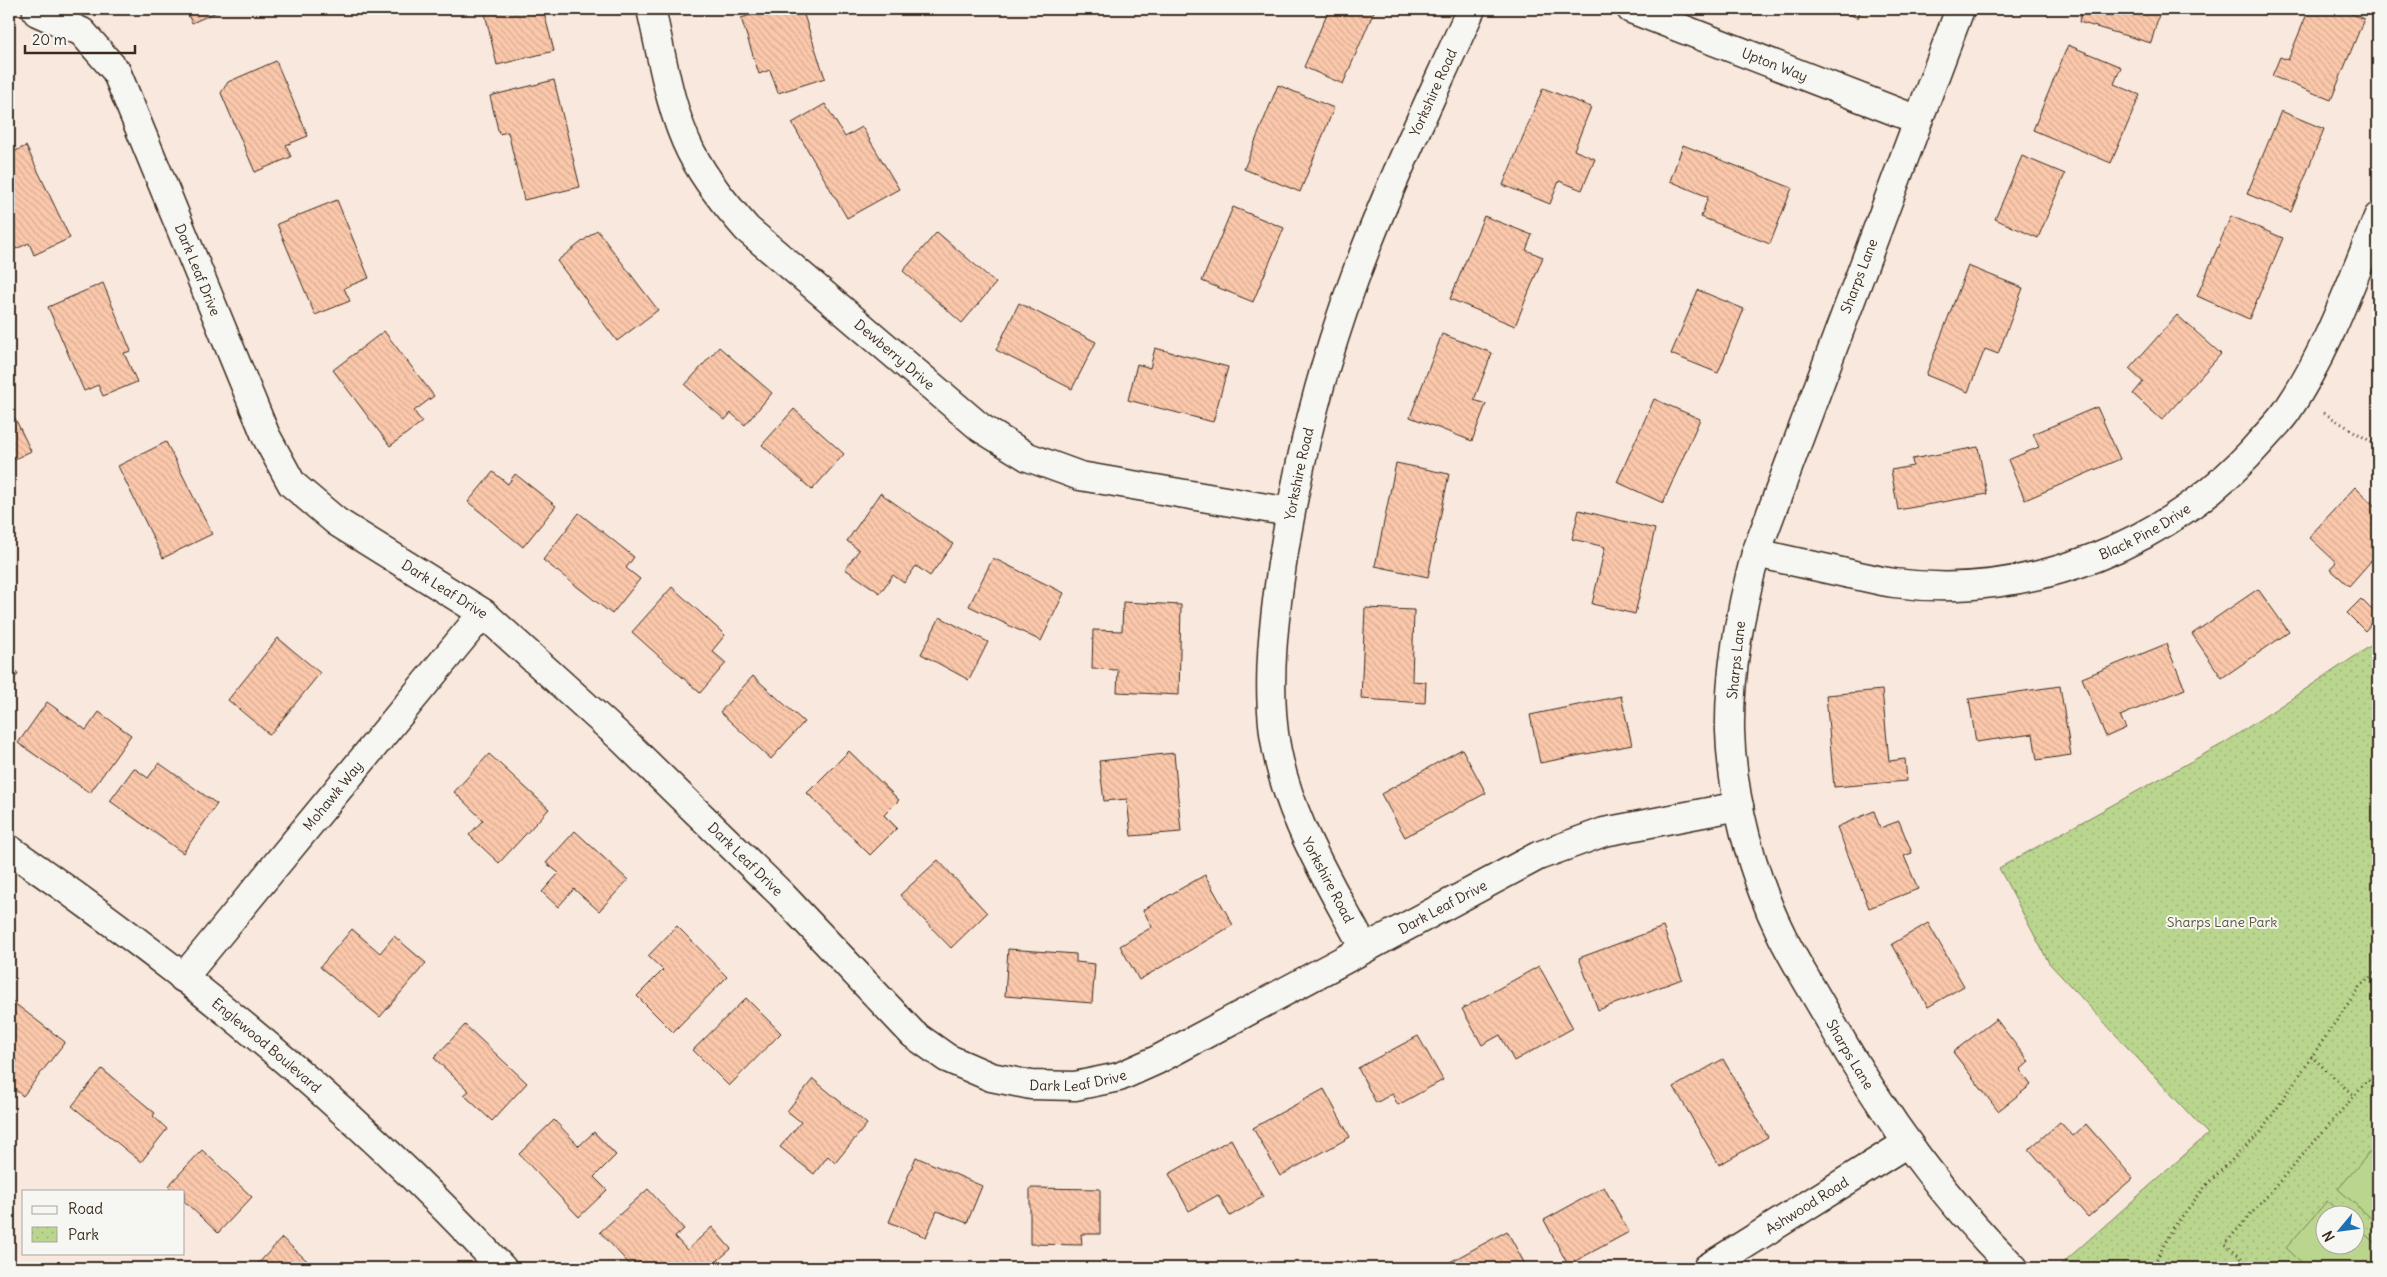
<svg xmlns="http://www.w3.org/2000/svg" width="2387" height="1277" font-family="Delius,sans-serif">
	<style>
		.park { fill: url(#park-dots); stroke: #7a8056; fill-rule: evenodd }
		.pitch { fill: #bad68e; stroke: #7a8056 }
		.building { fill: url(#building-back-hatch); stroke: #3b2a1e }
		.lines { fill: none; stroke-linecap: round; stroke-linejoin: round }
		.minor-casing { stroke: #3b2a1e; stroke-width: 31 }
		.path { stroke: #3b2a1e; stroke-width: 3; stroke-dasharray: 1 4; stroke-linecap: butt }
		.minor { stroke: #f6f6f2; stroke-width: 28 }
		.labels { text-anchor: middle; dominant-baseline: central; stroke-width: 4; stroke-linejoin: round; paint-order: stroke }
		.street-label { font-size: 14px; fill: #3b2a1e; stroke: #f6f6f2 }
		.park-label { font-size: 14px; fill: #5b553a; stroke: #f6f6f2 }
	</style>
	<defs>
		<pattern id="park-dots" width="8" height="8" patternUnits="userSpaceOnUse" patternTransform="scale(1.25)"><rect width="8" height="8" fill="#bad68e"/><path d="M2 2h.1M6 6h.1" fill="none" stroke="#a1b87a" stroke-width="1.8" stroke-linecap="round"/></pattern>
		<pattern id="building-back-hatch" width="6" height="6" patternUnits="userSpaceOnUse" patternTransform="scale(1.25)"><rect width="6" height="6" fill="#fbc8ab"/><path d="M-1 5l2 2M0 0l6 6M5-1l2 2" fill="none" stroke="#d8ac93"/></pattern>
	</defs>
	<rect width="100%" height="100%" fill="#f8e8dd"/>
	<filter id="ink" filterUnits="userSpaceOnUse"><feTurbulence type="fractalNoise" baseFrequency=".02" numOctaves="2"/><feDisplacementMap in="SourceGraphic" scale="10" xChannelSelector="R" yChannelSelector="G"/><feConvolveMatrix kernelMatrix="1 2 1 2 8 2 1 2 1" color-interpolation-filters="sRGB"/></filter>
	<g filter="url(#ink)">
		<path class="park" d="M2378,641v627h-321l151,-134 -159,-171 -50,-95 227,-126zM2324,1214h30v30h-30z"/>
		<path class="pitch" d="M2378,1143v81l-40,-35z
			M2327,1201l15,13h-18v30h30l1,-19 23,21v22h-70l-22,-20z"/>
		<path class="building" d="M185,9h38l-31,14z
			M484,9h59l11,42 -57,14z
			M770,9h32l23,69 -47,15 -8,-23 -11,4 -18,-56z
			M1329,9h46l-32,75 -39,-17z
			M1836,9h25l-3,9z
			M2082,9h71l7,2 -9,32 -72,-21z
			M2309,9h31l24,10 -33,81 -59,-24 8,-19 8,3z
			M2068,45l53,22 -7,17 26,11 -29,68 -78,-33z
			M276,61l32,75 -22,9 5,12 -36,15 -34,-79 7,-11z
			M554,80l26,107 -56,13 -16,-68 -9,2 -9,-38z
			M1278,85l56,23 -34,84 -56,-23z
			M1543,88l48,19 -17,43 21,9 -13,31 -23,-9 -9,23 -47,-19z
			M825,104l20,33 17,-10 37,62 -52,29 -55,-95z
			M2281,111l43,18 -33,83 -44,-18z
			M1683,145l109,43 -22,56 -69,-27 7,-20 -38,-16z
			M26,146l44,92 -36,17 -5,-12 -13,6 -7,-14v-81z
			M2022,156l43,18 -27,64 -43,-19z
			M337,200l32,78 -25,10 6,13 -35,14 -38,-91z
			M1233,207l51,21 -31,74 -51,-21z
			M1484,216l48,19 -6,15 17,7 -28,69 -65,-27z
			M2231,216l52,22 -34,81 -52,-23z
			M597,230l61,80 -41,31 -60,-80z
			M937,232l59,51 -34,40 -59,-52z
			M1968,266l55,22 -25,66 -13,-5 -17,43 -42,-17z
			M103,283l28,68 -7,2 13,29 -34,14 -5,-11 -14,6 -36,-84z
			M1698,290l46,19 -26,64 -47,-19z
			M1019,303l77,39 -24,47 -76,-39z
			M2177,315l44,39 -59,66 -29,-26 10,-12 -14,-13z
			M384,331l50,65 -20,15 8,11 -32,24 -57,-76z
			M1442,334l50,19 -18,47 12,4 -14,37 -62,-24z
			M719,347l53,46 -27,32 -14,-12 -6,7 -40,-35z
			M1155,348l73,19 -15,55 -85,-22 9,-36 13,4z
			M1654,399l46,20 -37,84 -46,-21z
			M9,406l22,45 -22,11z
			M2097,407l23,52 -95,41 -17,-40 31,-13 -6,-13z
			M794,409l50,45 -32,36 -50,-45z
			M166,442l46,92 -49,24 -45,-92z
			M1978,447l9,47 -89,16 -7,-40 22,-4 -1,-7z
			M1396,463l53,11 -21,103 -53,-11z
			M493,472l15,12 7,-10 41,32 -33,41 -55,-45z
			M2355,487l23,22v44l-29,33 -19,-17 6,-7 -27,-25z
			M880,493l73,51 -23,32 -14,-10 -12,17 -11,-8 -13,18 -35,-24 14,-19 -12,-9z
			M1579,510l76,19 -20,85 -43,-10 13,-57 -33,-8z
			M579,513l55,44 -8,11 14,11 -28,35 -69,-54z
			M993,558l71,35 -23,48 -72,-35z
			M672,587l53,48 -13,16 14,12 -26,30 -68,-61z
			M2258,589l31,43 -67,46 -30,-44z
			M2361,599l17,17 -13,15 -18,-18z
			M1123,602l58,3 -2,90 -62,-3 1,-22 -26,-1 1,-39 29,1z
			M1365,608l49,2 -2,71 14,1 -1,21 -64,-4z
			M940,617l48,25 -19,38 -48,-26z
			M278,638l42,35 -50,62 -42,-35z
			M2166,644l19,45 -65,27 6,12 -20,9 -24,-59z
			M9,659l9,16 -9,5z
			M753,676l51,46 -33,37 -51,-47z
			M2060,686l11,69 -34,5 -4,-26 -57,8 -7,-43z
			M1882,690l7,71 16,-2 2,22 -73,6 -8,-92z
			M1621,696l11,49 -92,18 -10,-48z
			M47,702l39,28 13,-18 32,23 -41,58 -72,-50z
			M1462,749l24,44 -81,44 -24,-43z
			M849,751l50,49 -15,15 13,13 -27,27 -63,-62z
			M1174,753l7,79 -50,4 -4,-37 -23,2 -5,-40z
			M489,754l60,55 -50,54 -30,-28 14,-15 -29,-28z
			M159,763l58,41 -34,49 -73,-52 24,-33 14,10z
			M1874,811l6,17 19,-7 13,32 -8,3 14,33 -49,19 -32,-81z
			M575,831l53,49 -29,31 -25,-22 -16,18 -16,-15 17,-19 -13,-10z
			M938,860l49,53 -36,35 -51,-53z
			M1205,875l28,50 -94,55 -19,-34 32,-19 -9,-17z
			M1928,923l36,63 -36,21 -36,-63z
			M677,926l50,51 -54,55 -36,-36 26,-26 -15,-14z
			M1663,927l19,52 -84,31 -19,-52z
			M352,929l28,24 14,-17 32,27 -46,54 -60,-50z
			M1008,949l68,5v8l19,2 -3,39 -87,-7z
			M1539,966l34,62 -59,33 -14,-26 -18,10 -20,-36z
			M746,998l35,35 -52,53 -36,-36z
			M9,999l56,43 -42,54 -14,-11v-13l8,-11 -8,-6z
			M1996,1019l33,43 -9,8 11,15 -33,26 -45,-59z
			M465,1025l62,58 -35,38 -28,-26 5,-4 -35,-33z
			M1418,1036l25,44 -45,25 -6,-11 -16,9 -18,-35z
			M1723,1059l45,78 -49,28 -45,-78z
			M102,1069l53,44 -2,3 14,13 -26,33 -69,-56z
			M813,1079l54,45 -32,39 -7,-7 -14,18 -34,-27 21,-25 -14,-11z
			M1324,1089l26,48 -70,39 -27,-48z
			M554,1120l25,26 15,-14 22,23 -22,22 13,13 -28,27 -60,-63z
			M2060,1122l13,14 13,-12 47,54 -45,39 -59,-68z
			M1231,1139l32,58 -33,19 -12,-21 -29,16 -20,-37z
			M202,1150l50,47 -34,36 -34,-32v-10h-11l-5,-5z
			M916,1157l66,29 -15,37 -30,-12 -11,26 -37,-15z
			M1604,1187l25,45 -61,33 -24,-45z
			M1030,1188l70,1v45h-19l1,11 -52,-1z
			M648,1189l36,40 -9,8 12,13 25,-23 19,22 -22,19h-76l-33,-36z
			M1507,1231l20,37h-88z
			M282,1238l33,30h-61z"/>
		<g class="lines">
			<defs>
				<g id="minor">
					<path id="s1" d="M651,9c11,47 18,99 40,143 15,29 35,53 56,77l234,199 47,29 52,19 210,36"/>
					<path id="s2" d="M1631,9l287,111"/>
					<path id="s3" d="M1960,9l-204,544c-16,58 -27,117 -26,178 2,67 22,145 52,205 14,28 31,54 46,81 51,91 111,178 186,251"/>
					<path id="s4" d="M37,12l45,20 34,39 150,365 26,48 45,38 146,91 137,124 161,157 132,140 34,24 44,19 40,8 44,1 44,-9 38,-17 381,-204 66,-24 135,-26"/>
					<path id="s5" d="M1756,553c31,7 63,14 94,21 15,3 29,7 44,9 137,18 280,-40 369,-144 8,-9 17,-18 24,-28 40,-59 64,-128 91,-194"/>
					<path id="s6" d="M9,849c177,122 347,261 493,419"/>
					<path id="s7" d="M1364,948c-36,-68 -80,-137 -90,-215 -7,-56 0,-113 8,-169 13,-84 32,-167 59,-247 35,-106 85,-207 130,-308"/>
					<path id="s8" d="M183,978l300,-365"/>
					<path id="s9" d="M1707,1268l200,-125"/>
				</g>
			</defs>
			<use href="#minor" class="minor-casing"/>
			<path class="path" d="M2324,413l54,33
				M2311,1056l43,40
				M2152,1268l21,-40 35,-45 52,-50 100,-147 18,-15
				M2253,1268l-28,-24 143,-164 10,9"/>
			<use href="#minor" class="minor"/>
		</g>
	</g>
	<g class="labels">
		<g class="street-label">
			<text stroke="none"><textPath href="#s2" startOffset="154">Upton Way</textPath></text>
			<text stroke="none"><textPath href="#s7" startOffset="901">Yorkshire Road</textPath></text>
			<text stroke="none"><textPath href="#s4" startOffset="316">Dark Leaf Drive</textPath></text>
			<text transform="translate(1859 276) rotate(-69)">Sharps Lane</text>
			<text stroke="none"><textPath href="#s1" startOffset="438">Dewberry Drive</textPath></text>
			<text stroke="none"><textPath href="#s7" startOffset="496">Yorkshire Road</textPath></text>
			<text stroke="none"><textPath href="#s5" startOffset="402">Black Pine Drive</textPath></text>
			<text stroke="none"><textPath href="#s4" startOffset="736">Dark Leaf Drive</textPath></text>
			<text transform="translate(1736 660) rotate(-84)">Sharps Lane</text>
			<text stroke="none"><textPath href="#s8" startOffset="236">Mohawk Way</textPath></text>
			<text stroke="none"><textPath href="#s4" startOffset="1141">Dark Leaf Drive</textPath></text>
			<text transform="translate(1328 880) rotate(62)">Yorkshire Road</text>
			<text stroke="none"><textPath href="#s4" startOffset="1968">Dark Leaf Drive</textPath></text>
			<text stroke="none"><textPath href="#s6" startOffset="324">Englewood Boulevard</textPath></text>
			<text stroke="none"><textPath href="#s3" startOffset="1111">Sharps Lane</textPath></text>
			<text stroke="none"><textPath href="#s4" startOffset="1561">Dark Leaf Drive</textPath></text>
			<text stroke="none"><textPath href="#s9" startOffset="118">Ashwood Road</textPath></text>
		</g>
		<g class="park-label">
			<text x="2222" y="922">Sharps Lane Park</text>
		</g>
	</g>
	<rect width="2387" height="1277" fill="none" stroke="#f6f6f2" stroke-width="30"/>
	<rect x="15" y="15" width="2357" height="1247" fill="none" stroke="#3b2a1e" stroke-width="2" filter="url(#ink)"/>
	<rect x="22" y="1190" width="162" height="65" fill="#f6f6f2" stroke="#aba49d"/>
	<rect x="32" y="1206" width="25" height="8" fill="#f6f6f2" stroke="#aba49d"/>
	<text x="68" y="1214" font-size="15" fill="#3b2a1e">Road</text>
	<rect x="32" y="1227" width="25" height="15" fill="url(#park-dots)" stroke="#aba49d"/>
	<text x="68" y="1240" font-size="15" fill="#3b2a1e">Park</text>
	<g transform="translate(2340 1230) rotate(241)"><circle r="24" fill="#f6f6f2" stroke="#aba49d"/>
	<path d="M0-4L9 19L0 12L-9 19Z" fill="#1f6fb2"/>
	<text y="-8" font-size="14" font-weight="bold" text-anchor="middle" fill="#3b2a1e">N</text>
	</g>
	<path d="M25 45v8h110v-8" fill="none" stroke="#3b2a1e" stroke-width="2.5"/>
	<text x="32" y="45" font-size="15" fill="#3b2a1e" stroke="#f6f6f2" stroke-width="4" paint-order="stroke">20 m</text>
</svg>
